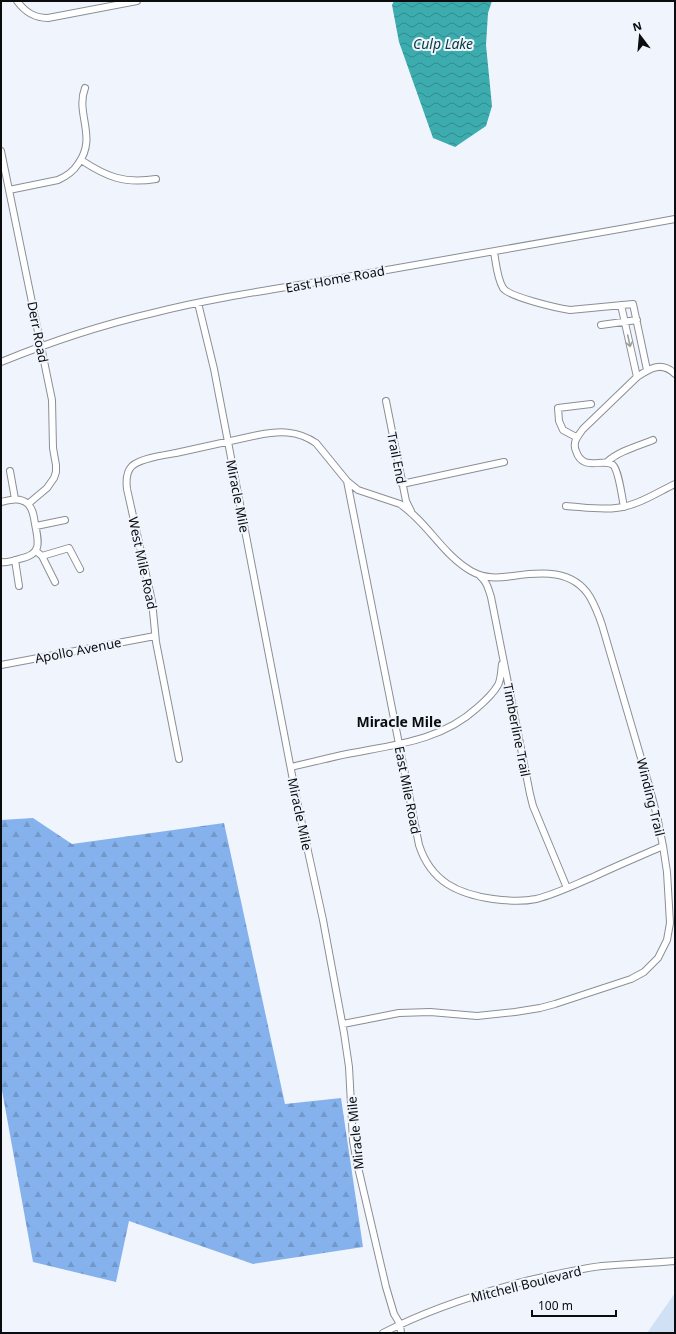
<svg xmlns="http://www.w3.org/2000/svg" width="676" height="1334" font-family="'Noto Sans',sans-serif">
	<style>
		.green { fill: #d0e0f5 }
		.forest { fill: url(#forest-firs) }
		.water { fill: url(#water-waves) }
		.lines { fill: none; stroke-linecap: round; stroke-linejoin: round }
		.minor-casing { stroke: #8a8f96; stroke-width: 8 }
		.minor { stroke: #fff; stroke-width: 6 }
		.oneway { stroke: #9d9e9f }
		.labels { text-anchor: middle; dominant-baseline: central; stroke-width: 4; stroke-linejoin: round; paint-order: stroke }
		.street-label { font-size: 13px; fill: #0a0c0e; stroke: #f0f5fd }
		.water-label { font-size: 14px; font-style: italic; fill: #043a3b; stroke: #f0f5fd }
		.neighbourhood-label { font-size: 14px; font-weight: bold; fill: #0a0c0e; stroke: #f0f5fd }
	</style>
	<defs>
		<pattern id="forest-firs" width="22" height="20" patternUnits="userSpaceOnUse"><rect width="22" height="20" fill="#85b2ed"/><path d="M5 1l3.5 6h-7zM16 11l3.5 6h-7z" fill="#7298ca"/></pattern>
		<pattern id="water-waves" width="16" height="10" patternUnits="userSpaceOnUse"><rect width="16" height="10" fill="#3dacaf"/><path d="M0 5q4-4 8 0t8 0" fill="none" stroke="#318a8d"/></pattern>
	</defs>
	<rect width="100%" height="100%" fill="#f0f5fd"/>
	<path class="green" d="M675,1293v40h-28z"/>
	<path class="forest" d="M33,818l39,26 152,-21 61,281 56,-6 22,149 -110,17 -124,-43 -13,61 -83,-20 -32,-177v-265z"/>
	<path class="water" d="M394,1h98l-4,12 -2,32 6,61 -6,20 -31,21 -22,-9 -34,-96 -7,-37z"/>
	<g class="lines">
		<defs>
			<path id="minor" d="M17,1c8,11 17,17 31,17l89,-17
				M1,151l51,249 1,48 3,17v7l-2,6 -7,10 -19,16
				M81,160c26,17 43,24 75,19
				M9,190l49,-10c9,-4 15,-8 20,-16 20,-27 -3,-50 7,-76
				M494,252c2,11 3,26 9,36 6,9 54,20 67,22l63,-6 14,66
				M198,303l16,66 83,432 26,119 21,113 5,34 4,74 4,22 29,124 8,27 6,10 1,9
				M621,305l16,72
				M601,325l36,-5
				M1,362c49,-20 100,-37 152,-49 63,-16 129,-25 194,-36 110,-19 219,-38 328,-58
				M386,401l20,100 5,10
				M576,437l-13,-7 -4,-9 -1,-13 33,-4
				M607,462c12,-11 31,-16 46,-22
				M10,471l5,28
				M402,484l102,-22
				M1,502c9,-2 19,-5 27,2 5,5 6,13 7,20 4,19 7,31 -16,35 -6,2 -12,4 -18,3
				M566,506c16,1 35,4 50,2 21,-2 40,-15 59,-24
				M624,507c-2,-9 -5,-36 -11,-42 -9,-8 -30,8 -37,-14 -4,-9 2,-15 7,-22l54,-52c13,-9 25,-16 38,-3
				M36,526l29,-6
				M36,551l6,5 27,-8 11,21
				M42,556l13,26
				M15,560l4,26
				M480,576c7,6 8,12 11,21l39,197 3,12 34,82
				M1,665l154,-29
				M179,759l-23,-117 -4,-41 -25,-112c-1,-8 -1,-17 5,-23 9,-8 33,-11 44,-13 28,-6 55,-12 82,-18 21,-4 39,-5 58,8l31,38 72,364c12,37 39,49 74,54 15,2 29,3 43,0 20,-5 38,-14 57,-22 23,-11 47,-21 70,-31
				M291,767c18,-4 37,-9 56,-13 46,-9 94,-13 130,-46 7,-6 16,-14 21,-23 3,-5 3,-14 4,-21
				M343,1024l56,-11 31,-1 47,4 38,-4 25,-4 15,-4 76,-25 13,-7 14,-14 9,-18 3,-17 -3,-51 -4,-26 -6,-30 -9,-34 -46,-157c-3,-9 -7,-19 -12,-28 -17,-28 -49,-25 -77,-21 -15,2 -28,3 -42,-5 -29,-17 -43,-48 -71,-67l-42,-14 -11,-9
				M383,1333c46,-24 96,-40 147,-53 23,-5 47,-11 72,-14 24,-2 49,-3 73,-5"/>
		</defs>
		<use href="#minor" class="minor-casing"/>
		<use href="#minor" class="minor"/>
	</g>
	<defs><path id="oneway-shaft" d="M-6 0H5M1.5-3L5.5 0L1.5 3" fill="none" stroke-width="1.6" stroke-linecap="round" stroke-linejoin="round"/></defs>
	<use class="oneway" href="#oneway-shaft" transform="translate(629 341) rotate(78)"/>
	<g class="labels">
		<g class="street-label">
			<text transform="translate(335 279) rotate(-10)">East Home Road</text>
			<text transform="translate(38 332) rotate(79)">Derr Road</text>
			<text transform="translate(397 458) rotate(79)">Trail End</text>
			<text transform="translate(238 496) rotate(79)">Miracle Mile</text>
			<text transform="translate(143 563) rotate(78)">West Mile Road</text>
			<text transform="translate(78 650) rotate(-11)">Apollo Avenue</text>
			<text transform="translate(517 730) rotate(79)">Timberline Trail</text>
			<text transform="translate(408 790) rotate(79)">East Mile Road</text>
			<text transform="translate(651 797) rotate(76)">Winding Trail</text>
			<text transform="translate(300 814) rotate(78)">Miracle Mile</text>
			<text transform="translate(355 1133) rotate(-96)">Miracle Mile</text>
			<text transform="translate(526 1284) rotate(-14)">Mitchell Boulevard</text>
		</g>
		<g class="water-label">
			<text x="443" y="43">Culp Lake</text>
		</g>
		<g class="neighbourhood-label">
			<text x="399" y="721">Miracle Mile</text>
		</g>
	</g>
	<rect width="676" height="1334" fill="none" stroke="#0a0c0e" stroke-width="4"/>
	<g transform="translate(640 36) rotate(344)" stroke="#f0f5fd" stroke-width="3" paint-order="stroke">
	<path d="M0-3L7 15L0 10L-7 15Z" fill="#0a0c0e"/>
	<text y="-6" font-size="11" font-weight="bold" text-anchor="middle" fill="#0a0c0e">N</text>
	</g>
	<path d="M532 1310v6h84v-6" fill="none" stroke="#0a0c0e" stroke-width="2"/>
	<text x="538" y="1310" font-size="12" fill="#0a0c0e" stroke="#f0f5fd" stroke-width="3" paint-order="stroke">100 m</text>
</svg>
